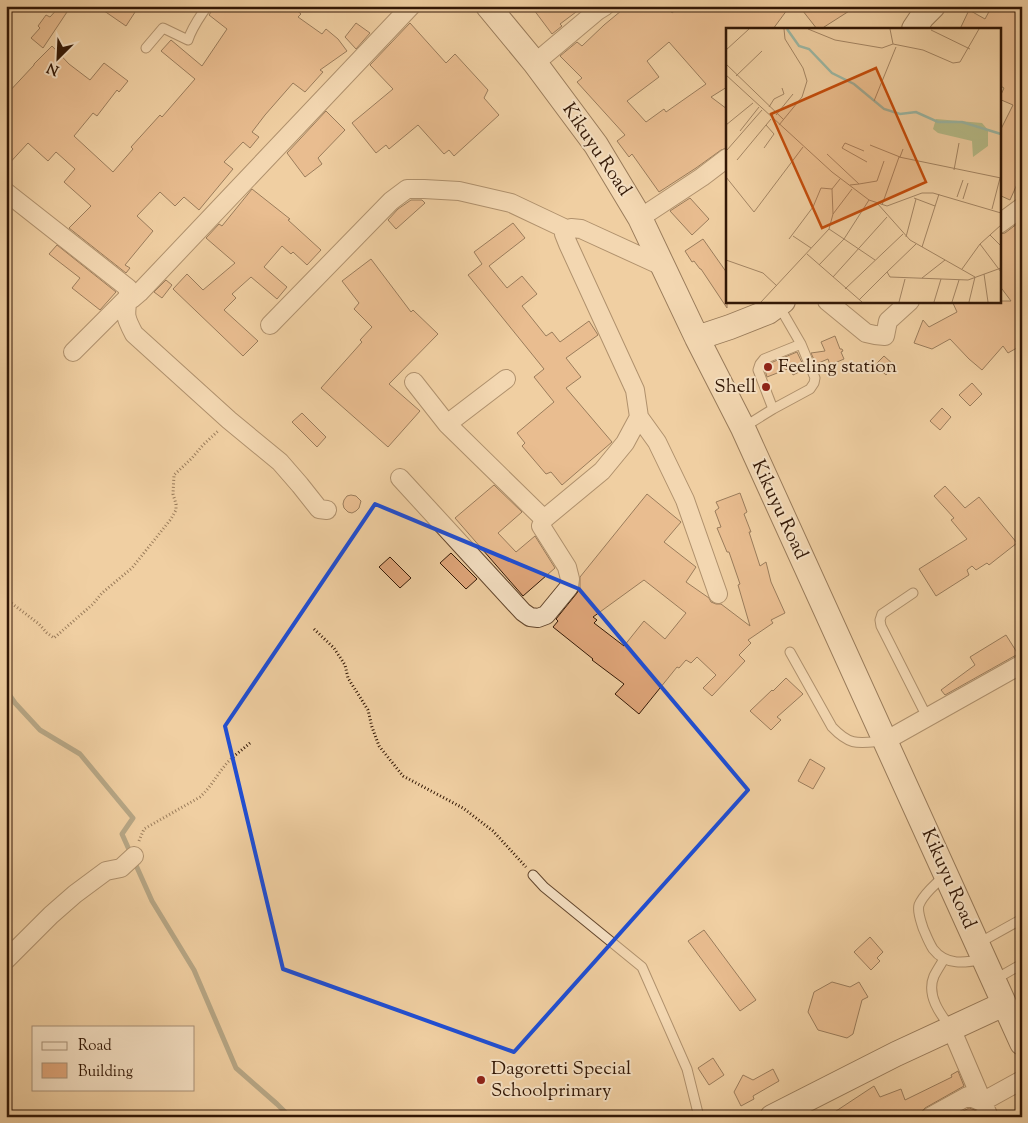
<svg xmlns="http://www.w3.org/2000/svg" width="1028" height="1123" font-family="'Sorts Mill Goudy',serif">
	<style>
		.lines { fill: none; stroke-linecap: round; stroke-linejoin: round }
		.stream { stroke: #717664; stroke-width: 5 }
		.building { fill: #e1a77b; stroke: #321705; fill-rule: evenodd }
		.lane-casing { stroke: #62452c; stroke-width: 11 }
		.street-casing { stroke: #62452c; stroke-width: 20 }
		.secondary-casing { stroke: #321705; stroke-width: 26 }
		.path { stroke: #321705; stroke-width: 3; stroke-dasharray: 1 2.5; stroke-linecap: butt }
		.lane { stroke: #f5e0c3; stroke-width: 9 }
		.street { stroke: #f5e0c3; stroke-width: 18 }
		.secondary { stroke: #f5e0c3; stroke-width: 24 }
		.marked { fill: none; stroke: #1d4ed8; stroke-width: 4; stroke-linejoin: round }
		.poi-dot { fill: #8f2418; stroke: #f5e0c3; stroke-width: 2 }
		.labels { text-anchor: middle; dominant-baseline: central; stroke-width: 4; stroke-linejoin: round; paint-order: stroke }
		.street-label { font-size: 19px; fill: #321705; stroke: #f5e0c3 }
		.poi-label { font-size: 19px; fill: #321705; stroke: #f5e0c3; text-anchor: start }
		.inset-river { fill: none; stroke: #9bb6a3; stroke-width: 2.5 }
		.inset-road { fill: none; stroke: #a48563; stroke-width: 1 }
		.view { fill: #c44c0b; fill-opacity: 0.15; stroke: #c44c0b; stroke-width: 2.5 }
		.inset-edge { fill: none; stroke: #321705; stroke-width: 2.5 }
	</style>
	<rect width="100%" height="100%" fill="#f0cfa2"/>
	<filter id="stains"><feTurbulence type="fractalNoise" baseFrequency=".004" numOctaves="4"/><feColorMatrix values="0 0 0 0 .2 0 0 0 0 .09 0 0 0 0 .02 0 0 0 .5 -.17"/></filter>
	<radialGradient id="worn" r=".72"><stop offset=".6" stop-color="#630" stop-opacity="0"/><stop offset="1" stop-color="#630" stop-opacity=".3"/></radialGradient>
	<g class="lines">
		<path class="stream" d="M6,690l9,13 25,27 40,24 53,64 -11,16 30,67 42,69 42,98 41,36 13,13"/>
	</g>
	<path class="building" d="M60,6h11l-28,42 -12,-10 9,-10 -2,-2 8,-11 4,2z
		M97,6h42l-13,20z
		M215,6h77l9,8 -3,3 24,17 4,-5 12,10 9,12 -27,19 3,2 -18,20 -12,-9 -28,32 -13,17 7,5 -9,11 -7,-6 -19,20 9,7 -34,41 -15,-13 -9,9 -15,-14 -23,24 16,15 -28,34 5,3 -4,5 -57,-45 22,-22 -27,-24 11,-13 -19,-17 -8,9 -20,-18 -22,24v-72l28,-30v-1l18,-18 17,18 21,16 14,-17 24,18 -9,11 -2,-2 -20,26 -4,-3 -19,23 39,36 20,-23 -2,-2 29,-32 2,2 33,-38 -34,-28 10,-11 31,26 25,-37 -18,-14z
		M531,6h53l-24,18 2,2 -10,8z
		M627,6h41l4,7 8,-7h110l-17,23h-46v58l-16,10 16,12v39l-6,2 -25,18 -37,24 -27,-38 -3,3 -12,-16 8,-6 -48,-53 5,-4 -22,-22 17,-14 5,4 22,-21zM669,42l37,42 -40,28 -2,-3 -18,13 -19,-21 32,-24 -12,-16z
		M799,6h58l-36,23h-4z
		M992,6h30v167l-12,27 -11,-5v-62l14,-28 -14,-6 5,-11 -5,-3v-56h-39l9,-19 16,9z
		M356,23l14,10 -14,16 -11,-12z
		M410,23l36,40 9,-9 33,36 -4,8 15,17 -45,41 -5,-6 -5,4 -26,-29 -29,24 -3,-4 -10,8 -24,-30 41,-34 -23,-24z
		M326,111l19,19 -27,28 4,6 -17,13 -18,-24z
		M252,189l38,30 -2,1 33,30 -14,15 -14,-13 -2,2 -9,-8 -18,21 23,20 -10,12 -26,-22 -19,17 4,4 -12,12 34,31 -15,15 -70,-67 14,-15 16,16 32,-27 -29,-25 13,-14 3,2z
		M690,198l19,21 -17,16 -22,-24z
		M411,200h11l3,3 -29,26 -8,-9 10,-11z
		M1022,220v125l-14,8 -5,-7 -21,24 -13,-11 -19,-20 -18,10 -18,-6 9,-23 6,7 28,-15 -5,-11h59l-12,-16v-51l6,-1z
		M513,223l12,15 -36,28 18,22 15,-12 15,18 -15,12 24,30 6,-4 8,10 29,-21 9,14 -32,23 15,19 -15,11 46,54 -50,43 -11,-13 -5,2 -24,-28 3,-3 -8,-10 37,-31 -20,-25 10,-8 -76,-94 14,-11 -8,-12z
		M703,239l24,34v35l-26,-39h-1l-6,-8 -2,1 -7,-11z
		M57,245l59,47 -16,18 -28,-22 8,-10 -31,-24z
		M371,259l40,53 2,-2 25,24 -49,50 31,27 -32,36 -67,-59 41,-46 -2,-2 12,-13 -18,-18 5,-6 -17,-22z
		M166,280l6,5 -10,13 -8,-6z
		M835,336l5,13h2l1,2 -2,1 3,7 -14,6 -2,-6 -12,5 -5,-11 14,-2 -4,-9z
		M797,352l8,17 -12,6 -3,-7 -23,9 -2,-7 3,-6z
		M884,356l10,9 -8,10 -11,-10z
		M972,383l10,11 -12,12 -11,-11z
		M942,408l9,9 -11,13 -10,-9z
		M302,413l24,24 -9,10 -25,-25z
		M494,485l28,27 -24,21 18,19 19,-16 20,32 -32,28 -68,-78z
		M945,486l20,22 14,-11 38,46 -28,22 -2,-2 -11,7 -4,-4 -5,4 2,5 -33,21 -17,-27 48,-30 -16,-19 3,-2 -20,-22z
		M740,493l7,19 -3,2 7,18h-2l11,34 6,-4 5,20 14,31 -14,7 2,3 -25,17 3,3 -12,12 6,6 -33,35 -9,-8 13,-13 -19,-18 -6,6 -5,-3 -7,8 -2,-1 -38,47 -24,-20 9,-10 -32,-24 1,-1 -40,-32 5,-6 -2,-2 21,-26 3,-5v-11l67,-83 34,28 -17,20 32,25 -10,15 23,16 2,4 5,2h5l29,22 -12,-41 2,-1 -11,-32h-2l-10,-24 4,-1 -6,-16 4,-3 -3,-6zM644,580l42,33 -21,26 -21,-18 -20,25 -30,-23 3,-3 -4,-3z
		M351,495l5,1 5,5 -2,7 -3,3 -4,2 -4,-1 -4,-4 -1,-4 1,-4 3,-4z
		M451,553l26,26 -11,10 -26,-26z
		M390,557l21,21 -11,10 -21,-21z
		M1006,635l12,19 -73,41 -4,-5 34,-25 -5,-8z
		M786,678l17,16 -26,23 4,3 -10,10 -21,-19 22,-21 1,1z
		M810,759l15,9 -12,21 -15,-8z
		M704,930l52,70 -16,11 -52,-70z
		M870,937l13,15 -6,6 3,3 -9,9 -17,-18z
		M832,982l18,5 9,-5 9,15 -6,3 -9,34 -6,4 -29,-8 -10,-18 6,-20z
		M713,1058l11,17 -15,10 -11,-17z
		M773,1069l6,12 -26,15 1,3 -13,7 -7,-14 9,-17 10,5z
		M958,1071l6,15 -39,22 -4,4 -2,5h-92l47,-31 6,11 21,-8 4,11 47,-23 -1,-2z
		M969,1108l6,2 2,7h-25z"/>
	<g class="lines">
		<defs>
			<path id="lane" d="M146,48l17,-20 25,12c4,-13 12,-23 19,-34
				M773,409l37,-20 4,-6 1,-5 -14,-34
				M744,427l29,-18 -15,-39 2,-6 4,-5 37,-15 -22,-38
				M913,593l-31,21 -2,6 1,6 46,91
				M790,652l42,75c19,20 27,16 52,14
				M533,875l11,12 98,80 45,102 12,48
				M945,876c-8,6 -22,19 -26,29 -2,7 2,16 4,23 3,7 6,15 10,21 13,17 32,14 51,10
				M977,944l45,-25
				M944,959c-3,5 -7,11 -10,17 -8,19 6,38 17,52
				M994,980l28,-16"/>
			<path id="street" d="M535,63l62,-52 8,-5
				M6,192l122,96v9l4,2 7,-6 272,-287
				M640,218l62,-41 25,-19
				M999,224l23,-17
				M664,267l-83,-38 -10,-1 -7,3v3l4,10 67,146 4,27 18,25 28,58 33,94
				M128,297c-3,19 -3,20 6,37l95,86 51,42 20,23 19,24 8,1
				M827,301l39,32 9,2 10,1 3,-15 22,-20
				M270,325l121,-124 16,-12h17l35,2 52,12 55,26
				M73,352l55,-55
				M414,382l33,42 97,95
				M447,424l59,-45
				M400,478l123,134 7,5 8,1 8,-3 23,-28 1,-8 -3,-12 -26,-41 3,-7 58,-48 23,-28 14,-26
				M885,741l137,-77
				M6,960l45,-45 24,-21 31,-23 15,-3 13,-12
				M951,1028l38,89
				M930,1117l38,-21 14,6 40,-22"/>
			<path id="secondary" d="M488,6l47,57 61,82 44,73 57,120 46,90 203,447 76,168
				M914,29l8,-12 11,-11
				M697,338l33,-11 38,-15 15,-11
				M772,1117l124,-63 108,-50"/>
		</defs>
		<use href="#lane" class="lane-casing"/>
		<use href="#street" class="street-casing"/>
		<use href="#secondary" class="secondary-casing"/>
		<path class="path" d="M6,599l33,25 8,9 7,5 39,-34 9,-11 30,-25 39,-49 5,-9v-6l-3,-10 1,-19 18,-17 11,-13 15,-14
			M314,629l20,19 11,17 3,13 20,32 4,17 7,19 24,30 60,32 30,23 33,36
			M139,841l5,-12 56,-32c10,-9 15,-19 23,-29 7,-10 18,-17 27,-25"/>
		<use href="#lane" class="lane"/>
		<use href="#street" class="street"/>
		<use href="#secondary" class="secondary"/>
	</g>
	<path d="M0 0H1028V1123H0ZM375,504l204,85 169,201 -234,262 -231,-83 -58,-243z" fill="#f0cfa2" fill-opacity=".55" fill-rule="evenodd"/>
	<path class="marked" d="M375,504l204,85 169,201 -234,262 -231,-83 -58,-243z"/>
	<g class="poi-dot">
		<circle cx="768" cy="367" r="5"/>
		<circle cx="766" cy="387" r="5"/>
		<circle cx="481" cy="1080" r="5"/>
	</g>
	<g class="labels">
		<g class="street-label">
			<text transform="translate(596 150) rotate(56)">Kikuyu Road</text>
			<text transform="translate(779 510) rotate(65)">Kikuyu Road</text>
			<text transform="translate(948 879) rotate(66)">Kikuyu Road</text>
		</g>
		<g class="poi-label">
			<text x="778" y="367">Feeling station</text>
			<text x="756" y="387" text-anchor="end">Shell</text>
			<text x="491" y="1069">Dagoretti Special<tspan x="491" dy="22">Schoolprimary</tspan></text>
		</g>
	</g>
	<g transform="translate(726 28)">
		<rect width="275" height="275" fill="#f0cfa2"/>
		<path d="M210,91l46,4 6,7v16l-15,11 -1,-16 -34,-8 -5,-4z" fill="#b6bb88"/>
		<path class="inset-river" d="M61,1l12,17 10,3 23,24 22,11 30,25 16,5 16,-2 22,10h24l39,12"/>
		<path class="inset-road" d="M82,1l27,11 47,8 11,-4 -3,-15M205,2l39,19M167,16l30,6 30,13 7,-1 19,-33M0,22l23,-21M0,36l58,56M0,47l106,97 37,28 18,6 35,-13h11l68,20M10,48l26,-25M148,73l22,-54M43,79l5,-8 10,-5 -2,-6M50,87l17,-21M0,97l27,-22M53,97l23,-28 5,-16 -4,-13 -18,-29 -1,-10M14,103l19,-24M144,117l30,12 3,-8M38,120l10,-14 -8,-9M1,122l35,-40M138,123l-19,-8 -3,5 25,14M101,126l32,30 -9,1M11,132l34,-41M228,142l5,-27M0,149l28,35 49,-65M133,156l18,-3 7,-20M231,169l6,-17M188,170l21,8M237,171l5,-16M151,175l33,37 65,37 -6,25M156,177l17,-48 102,21M266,181l8,-31M107,186l19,-25M103,201l15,10 25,-39M264,207l11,11M67,208l18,12M180,209l10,-38M63,211l24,-32 8,-19 11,1M190,216l-29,28 3,5 78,3 33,-12M254,216l21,28M196,219l17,-53M81,226l55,48M0,232l37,13 14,13M93,237l25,-26 31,21M236,241l18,-25 21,-19M258,246l4,28M107,249l54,-60M196,250l23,-18M119,261l58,-55M133,272l28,-28M35,274l68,-73 4,-15 -1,-25 8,-10M173,274l6,-23M208,274l7,-23M226,274l7,-22"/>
		<path class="view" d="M150,40l50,114 -104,46 -51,-114z"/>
		<rect width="275" height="275" class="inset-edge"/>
	</g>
	<rect width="1028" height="1123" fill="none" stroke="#f0cfa2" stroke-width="25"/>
	<rect x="8" y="8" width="1013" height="1108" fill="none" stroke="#321705" stroke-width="2.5"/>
	<rect x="12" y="12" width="1003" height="1098" fill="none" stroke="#321705"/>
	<rect x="32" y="1026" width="162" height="65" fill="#f5e0c3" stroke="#a79077"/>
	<rect x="42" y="1042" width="25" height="8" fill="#f5e0c3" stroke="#a79077"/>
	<text x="78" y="1050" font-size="15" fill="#321705">Road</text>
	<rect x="42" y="1063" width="25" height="15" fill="#e1a77b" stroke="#a79077"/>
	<text x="78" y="1076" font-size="15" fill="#321705">Building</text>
	<g transform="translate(58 58) rotate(204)" stroke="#f5e0c3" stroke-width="4" paint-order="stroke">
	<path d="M0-4L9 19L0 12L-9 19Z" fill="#321705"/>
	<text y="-8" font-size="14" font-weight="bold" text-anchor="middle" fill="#321705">N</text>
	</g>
	<rect width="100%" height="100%" filter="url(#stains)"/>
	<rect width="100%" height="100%" fill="url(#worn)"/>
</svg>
